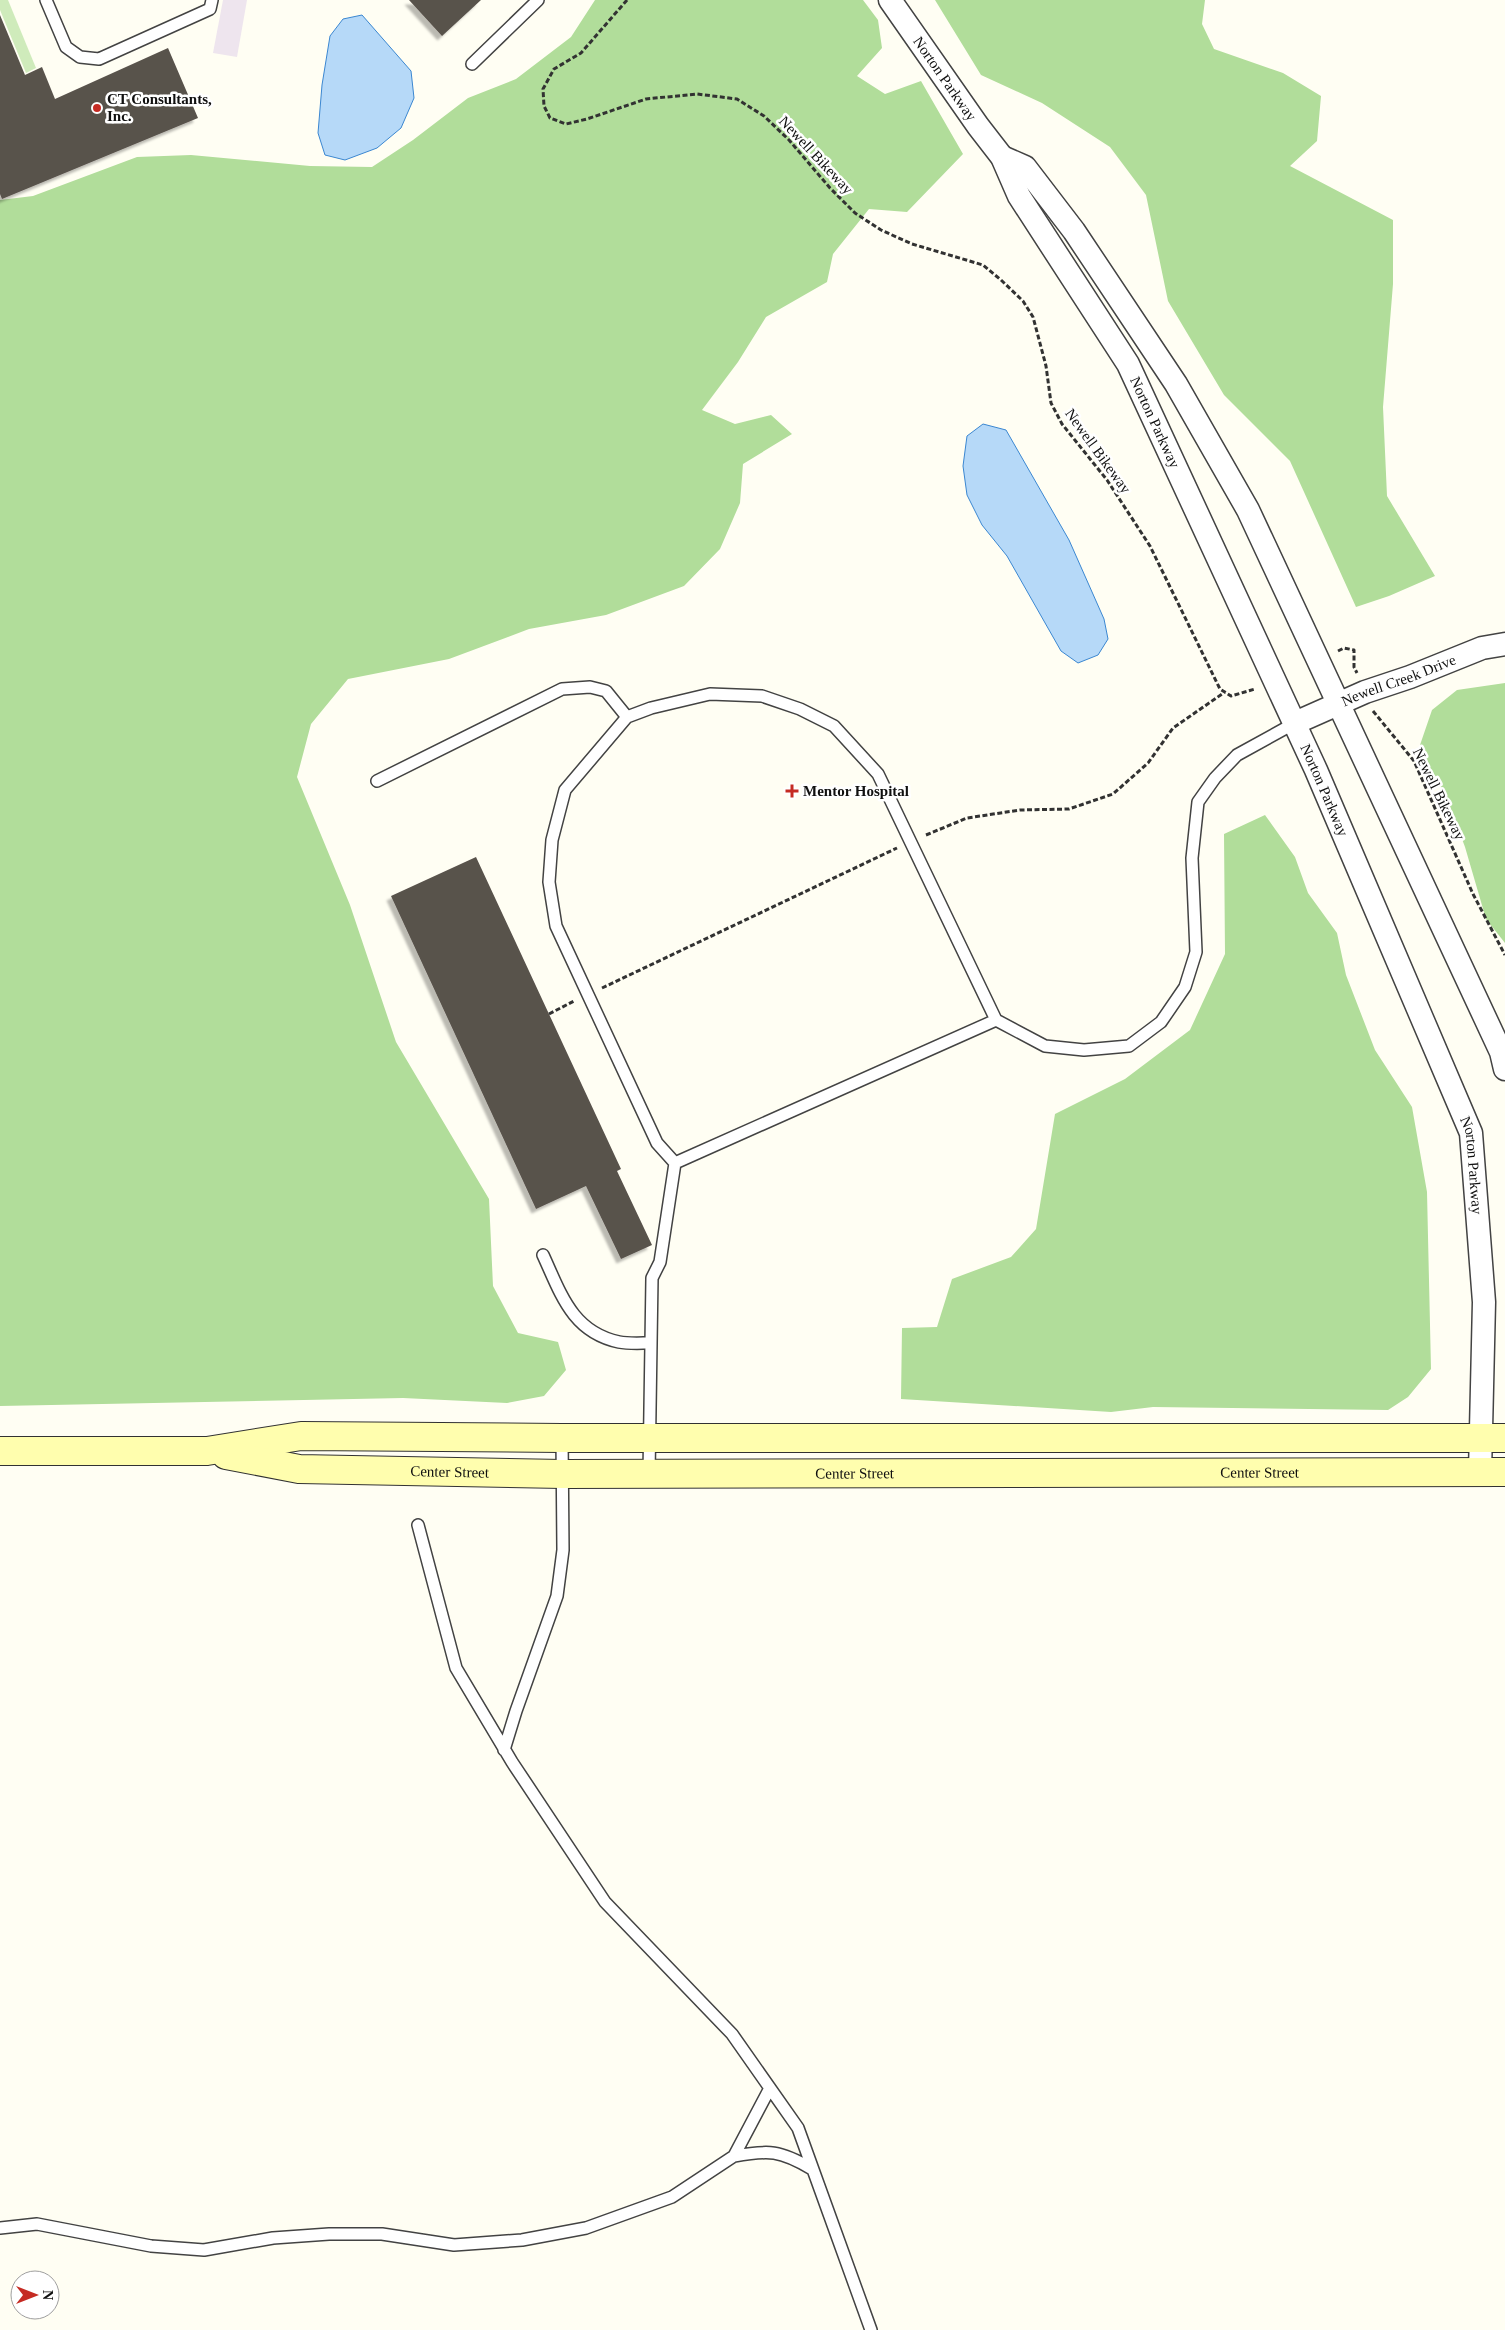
<svg xmlns="http://www.w3.org/2000/svg" width="1505" height="2330" font-family="Georgia,serif">
	<style>
		.industrial { fill: #eee5ee }
		.green { fill: #cfebbb }
		.forest { fill: #b1dd9a }
		.water { fill: #b6d9f8; stroke: #3b87d1 }
		.building { fill: #59524c; filter: url(#shadow) }
		.lines { fill: none; stroke-linecap: round; stroke-linejoin: round }
		.service-casing { stroke: #434343; stroke-width: 14 }
		.minor-casing { stroke: #434343; stroke-width: 25 }
		.secondary-casing { stroke: #323232; stroke-width: 30 }
		.path { stroke: #323232; stroke-width: 3; stroke-dasharray: 5 2.5; stroke-linecap: butt }
		.service { stroke: #fff; stroke-width: 11 }
		.minor { stroke: #fff; stroke-width: 22 }
		.secondary { stroke: #fffeae; stroke-width: 28 }
		.poi-dot { fill: #c52b23; stroke: #fff; stroke-width: 2 }
		.labels { text-anchor: middle; dominant-baseline: central; stroke-width: 5; stroke-linejoin: round; paint-order: stroke }
		.street-label { font-size: 15px; fill: #101010; stroke: #fff }
		.poi-label { font-size: 15px; font-weight: bold; fill: #101010; stroke: #fff; text-anchor: start }
	</style>
	<defs>
		<filter id="shadow"><feDropShadow dx="-4.5" dy="4.5" stdDeviation="1" flood-color="#0004"/></filter>
	</defs>
	<rect width="100%" height="100%" fill="#fffef3"/>
	<path class="industrial" d="M223,0h24l-10,57 -24,-4z"/>
	<path class="green" d="M0,0h8l28,68 -10,5 -26,-63z"/>
	<path class="forest" d="M595,0h268l15,20 4,28 -25,28 28,18 36,-13 42,73 -56,58 -38,-3 -36,45 -6,28 -61,35 -28,45 -36,48 33,14 36,-9 21,19 -49,30 -3,39 -20,46 -36,37 -78,29 -77,14 -80,30 -101,20 -37,45 -14,53 53,128 46,137 93,157 4,87 25,47 40,9 8,28 -22,26 -37,7 -104,-5 -403,8v-1206l33,-4 104,-39 54,-2 119,11 62,1 41,-27 55,-42 48,-19 55,-42z
		M935,0h270l-3,24 12,25 69,24 38,23 -4,45 -27,25 103,54v64l-10,123 4,89 48,80 -46,20 -33,11 -66,-146 -66,-66 -56,-94 -22,-106 -36,-48 -68,-44 -61,-28z
		M1505,683v260l-19,-24 -21,-72 -21,-56 -13,-18 -11,-28 12,-35 25,-20z
		M1265,815l30,42 13,36 29,40 9,42 29,75 37,57 15,85 4,177 -23,28 -20,13 -235,-3 -42,5 -210,-13 1,-71 35,-1 15,-48 59,-22 25,-28 19,-115 70,-35 65,-49 35,-76 -1,-120z"/>
	<path class="water" d="M362,15l49,56 3,27 -13,30 -24,20 -32,12 -20,-5 -7,-22 4,-48 8,-49 13,-17z
		M983,424l23,6 63,110 35,79 4,20 -10,16 -20,8 -17,-12 -54,-95 -25,-31 -15,-30 -4,-29 4,-30z"/>
	<path class="building" d="M409,0h72l-39,36z
		M0,15l25,60 17,-8 13,32 113,-51 30,70 -196,81 -2,-5z
		M476,857l145,312 -4,2 35,74 -31,14 -35,-73 -50,23 -145,-313z"/>
	<g class="lines">
		<defs>
			<path id="service" d="M46,0l20,47 14,10 19,2 111,-50 2,-9
				M472,64l66,-64
				M377,781l185,-92 28,-2 16,4 21,26
				M996,1020l-118,-246 -44,-48 -34,-17 -38,-13 -52,-2 -59,14 -24,9 -62,73 -13,50 -3,42 7,44 101,217 18,20 321,-143 49,26 39,4 45,-4 32,-24 24,-35 11,-35 -4,-94 6,-56 17,-24 22,-23 58,-32
				M543,1255c18,39 29,77 76,87 10,2 22,1 32,1
				M649,1474l3,-196 8,-16 15,-99
				M418,1525l38,143 56,94 93,140 127,132 66,94 73,202
				M504,1750l12,-39 41,-115 6,-46 -1,-112
				M734,2156c35,-6 46,-6 78,13
				M0,2228l37,-4 114,22 53,4 69,-12 56,-4h53l72,11 68,-5 64,-12 86,-31 62,-41 36,-68"/>
			<g id="minor">
				<path id="s1" d="M890,0l88,126 24,31 17,39 109,168 188,406 155,363 13,169 -4,170"/>
				<path d="M1002,157l23,10 49,64 102,153 72,126 253,542 4,17"/>
				<path id="s2" d="M1295,723l70,-31 45,-15 72,-29 23,-4"/>
			</g>
			<g id="secondary">
				<path d="M0,1451h207l94,-15 261,2h943"/>
				<path id="s3" d="M226,1455l73,14 264,5 942,-2"/>
			</g>
		</defs>
		<use href="#service" class="service-casing"/>
		<use href="#minor" class="minor-casing"/>
		<use href="#secondary" class="secondary-casing"/>
		<path class="path" d="M627,0l-46,53 -27,16 -11,20 1,17 6,12 16,6 21,-5 59,-20 51,-5 40,5 27,17 25,24 41,48 25,25 26,17 31,14 71,21 18,15 22,21 10,16 13,49 5,37 11,21 45,56 43,66 70,143 11,7 24,-7
			M1338,651l6,-3 10,2v17l3,6
			M1373,711l41,50 59,133 32,61
			M926,835l41,-17 53,-8 49,-1 44,-15 35,-31 25,-35 52,-36
			M602,988l295,-140
			M549,1014l25,-13"/>
		<use href="#service" class="service"/>
		<use href="#minor" class="minor"/>
		<use href="#secondary" class="secondary"/>
	</g>
	<g class="poi-dot">
		<circle cx="97" cy="108" r="5"/>
		<path d="M789.5 783.5h5v5h5v5h-5v5h-5v-5h-5v-5h5z"/>
	</g>
	<g class="labels">
		<g class="street-label">
			<text stroke="none"><textPath href="#s1" startOffset="96">Norton Parkway</textPath></text>
			<text transform="translate(816 155) rotate(47)">Newell Bikeway</text>
			<text stroke="none"><textPath href="#s1" startOffset="500">Norton Parkway</textPath></text>
			<text transform="translate(1098 451) rotate(54)">Newell Bikeway</text>
			<text stroke="none"><textPath href="#s2" startOffset="112">Newell Creek Drive</textPath></text>
			<text stroke="none"><textPath href="#s1" startOffset="905">Norton Parkway</textPath></text>
			<text transform="translate(1439 794) rotate(64)">Newell Bikeway</text>
			<text stroke="none"><textPath href="#s1" startOffset="1310">Norton Parkway</textPath></text>
			<text stroke="none"><textPath href="#s3" startOffset="225">Center Street</textPath></text>
			<text stroke="none"><textPath href="#s3" startOffset="1035">Center Street</textPath></text>
			<text stroke="none"><textPath href="#s3" startOffset="630">Center Street</textPath></text>
		</g>
		<g class="poi-label">
			<text x="107" y="99">CT Consultants,<tspan x="107" dy="17">Inc.</tspan></text>
			<text x="803" y="791">Mentor Hospital</text>
		</g>
	</g>
	<g transform="translate(35 2295) rotate(90)"><circle r="24" fill="#ffffff" stroke="#9f9f9f"/>
	<path d="M0-4L9 19L0 12L-9 19Z" fill="#c52b23"/>
	<text y="-8" font-size="14" font-weight="bold" text-anchor="middle" fill="#101010">N</text>
	</g>
</svg>
